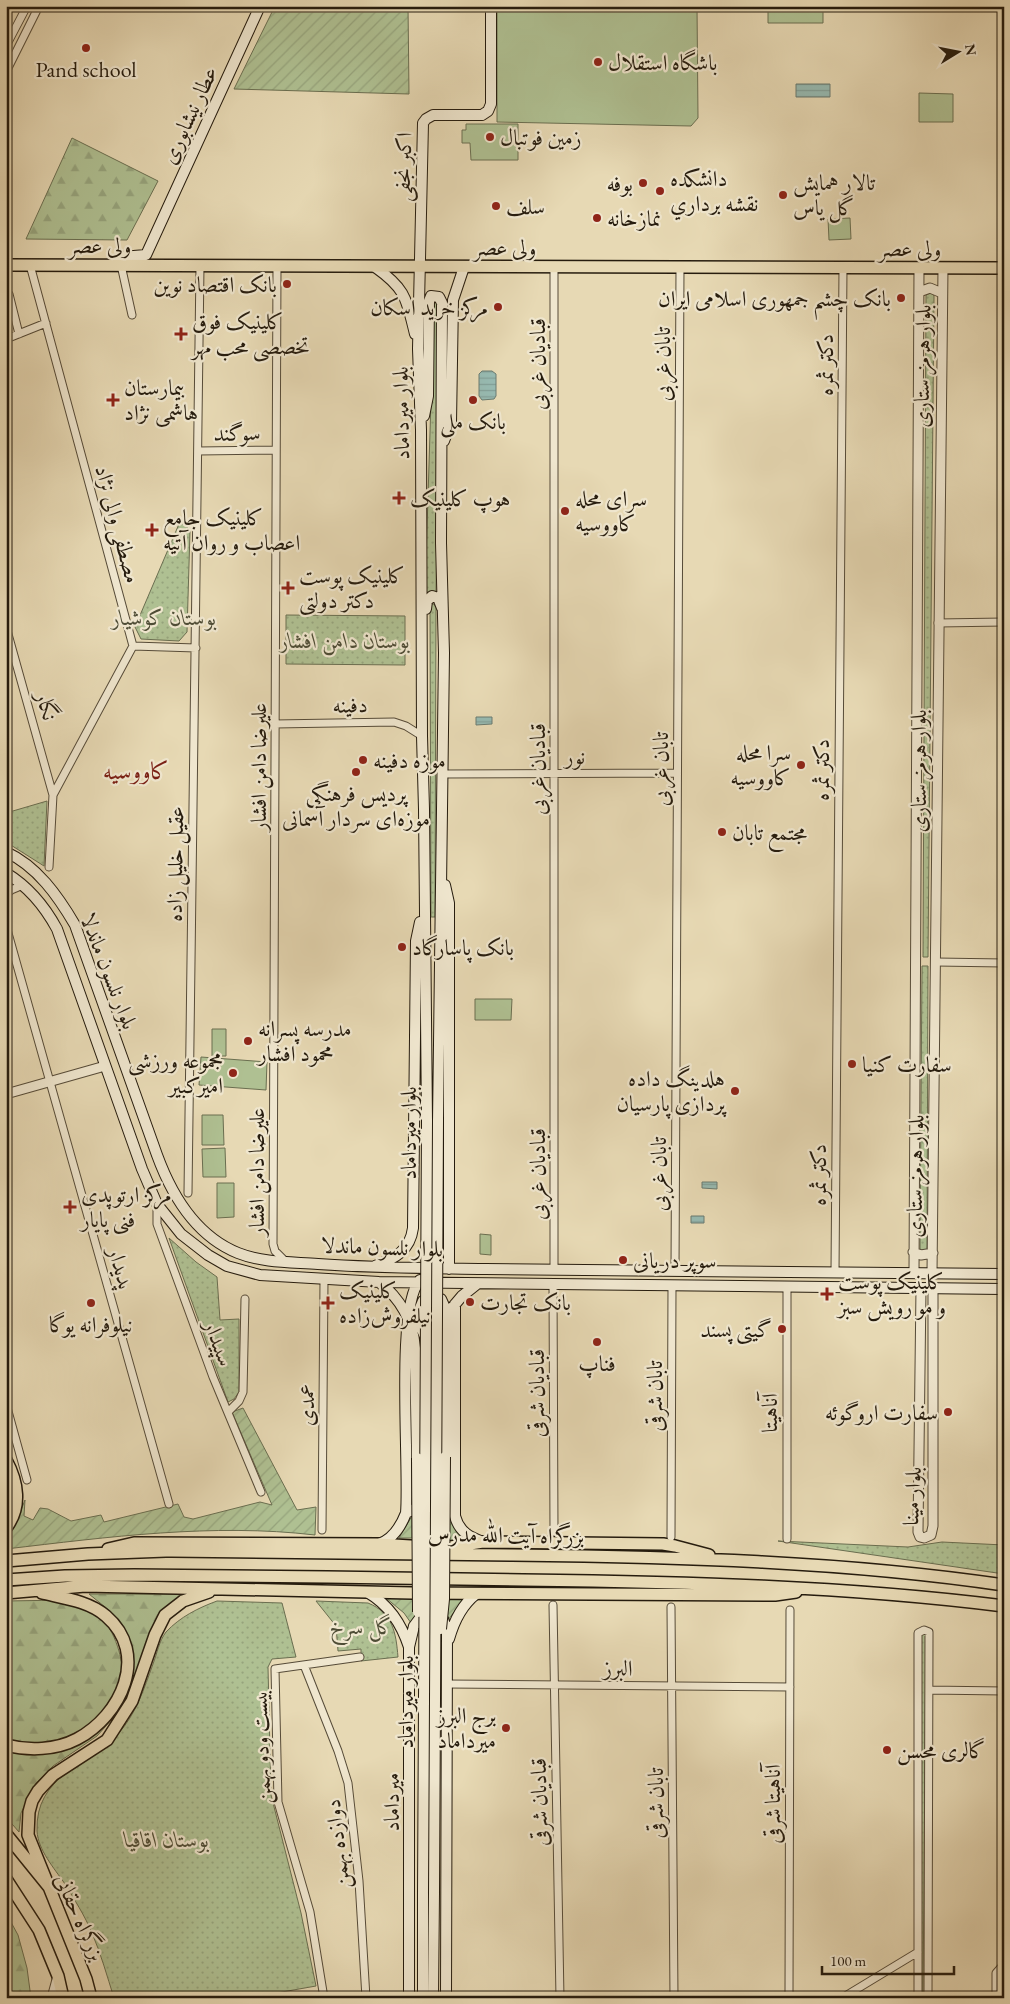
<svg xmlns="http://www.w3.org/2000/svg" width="1010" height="2004" font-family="'EB Garamond',Amiri,serif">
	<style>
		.grass { fill: url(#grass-dots); stroke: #6a6e50 }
		.forest { fill: url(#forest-firs); stroke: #6a6e50 }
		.garden { fill: url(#garden-furrows); stroke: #6a6e50 }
		.pitch { fill: #afc092; stroke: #6a6e50 }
		.water { fill: url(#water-rules); stroke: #6a7b70 }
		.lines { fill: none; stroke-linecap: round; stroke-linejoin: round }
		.minor-casing { stroke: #564b38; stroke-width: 9 }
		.tertiary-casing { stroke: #564b38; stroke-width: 11 }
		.secondary-casing { stroke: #261c0e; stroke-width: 12 }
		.primary-casing { stroke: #261c0e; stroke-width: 14 }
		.trunk-casing { stroke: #261c0e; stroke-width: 14 }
		.minor { stroke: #efe6ce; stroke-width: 7 }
		.tertiary { stroke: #efe6ce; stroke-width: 9 }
		.secondary { stroke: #efe6ce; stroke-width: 10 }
		.primary { stroke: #e7d9b4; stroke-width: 11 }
		.trunk { stroke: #e7d9b4; stroke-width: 11 }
		.secondary-bridge-casing { stroke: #261c0e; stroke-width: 12; stroke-linecap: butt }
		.secondary-bridge { stroke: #efe6ce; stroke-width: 10 }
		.poi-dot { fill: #8f2418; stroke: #efe6ce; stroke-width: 2 }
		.labels { text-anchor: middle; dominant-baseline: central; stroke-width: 4.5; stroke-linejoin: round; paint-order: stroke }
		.poi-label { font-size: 22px; fill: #261c0e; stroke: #efe6ce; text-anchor: start }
		.street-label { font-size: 22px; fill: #261c0e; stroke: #efe6ce }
		.park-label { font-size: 22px; font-style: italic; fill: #4f4d36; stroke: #efe6ce }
		.neighbourhood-label { font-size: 24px; fill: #7a1f14; stroke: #efe6ce }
	</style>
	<defs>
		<pattern id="grass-dots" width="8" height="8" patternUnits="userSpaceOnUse" patternTransform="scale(1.25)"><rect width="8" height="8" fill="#afc092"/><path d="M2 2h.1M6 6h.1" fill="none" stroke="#96a47d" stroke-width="1.8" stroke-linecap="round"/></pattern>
		<pattern id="forest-firs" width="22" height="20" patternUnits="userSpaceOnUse" patternTransform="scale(1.25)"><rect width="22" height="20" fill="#afc092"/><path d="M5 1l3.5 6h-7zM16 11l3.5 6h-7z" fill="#96a47d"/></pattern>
		<pattern id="garden-furrows" width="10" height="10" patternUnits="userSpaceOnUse" patternTransform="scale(1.25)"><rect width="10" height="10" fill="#afc092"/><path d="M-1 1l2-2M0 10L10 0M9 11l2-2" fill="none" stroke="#96a47d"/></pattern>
		<pattern id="water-rules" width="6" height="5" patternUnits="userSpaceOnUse" patternTransform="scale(1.25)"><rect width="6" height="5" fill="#97bab1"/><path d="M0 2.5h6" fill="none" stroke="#829f97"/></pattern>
	</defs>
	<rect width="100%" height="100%" fill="#e7d9b4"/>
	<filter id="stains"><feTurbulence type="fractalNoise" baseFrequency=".004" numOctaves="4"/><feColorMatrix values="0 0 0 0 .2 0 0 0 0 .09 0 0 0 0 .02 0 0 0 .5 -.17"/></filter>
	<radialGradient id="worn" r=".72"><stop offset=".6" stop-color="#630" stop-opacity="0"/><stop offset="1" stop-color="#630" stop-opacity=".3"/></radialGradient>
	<path class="grass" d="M932,292l2,4 -6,661h-5l3,-662z
		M436,301l4,5 -4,287 -7,-1 -4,2 9,-291z
		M179,524h6l5,7 -3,101 -8,9 -38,-2 -6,-12z
		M432,604h2l2,4 -1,309h-4l-1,-309z
		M286,615l119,1v49l-119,-1z
		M47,801l-3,65 -38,-24v-29z
		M922,966h6l-1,285 -7,-1z
		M169,1238l27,24 21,15 3,43 19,-1v73l-5,7 -6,3z
		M778,1541l130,6 34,-5 62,3v29z
		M217,1601l65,2 14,54 -24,2 -4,8 3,128 30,118 15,73 -68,12h-134c-7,-22 -13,-44 -22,-65 -7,-17 -18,-34 -27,-49 -11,-16 -27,-34 -28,-53 -2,-56 51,-65 81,-97 18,-20 26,-45 35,-70 4,-10 6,-23 13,-32 14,-15 32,-24 51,-31z
		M316,1601l52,2c25,10 28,30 30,54l-37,4v-12l-23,2 -2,-25z
		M921,1633h5l-3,365h-1z"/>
	<path class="forest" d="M72,138l86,43 -31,59 -101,-1z
		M89,1594h96l-20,14 -11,16 -18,57 -12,25 -27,30 -44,30 -17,17 -15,30 -2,19 -13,-15v-67l70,-7 53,-62 -11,-60 -8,-10z
		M66,1600c11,5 25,10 34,17 10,9 15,21 19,34 2,9 5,20 2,30 -9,30 -42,58 -73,63 -14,2 -28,0 -42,-3v-140z
		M6,1913l12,22 9,33 4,30h-25z"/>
	<path class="garden" d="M275,6h133l1,88 -175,-5z
		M243,1408l54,102 19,-3 -1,28c-102,-12 -207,2 -309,14v-13l10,-13 9,-23 -1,16 9,4 7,-12 8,1 23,12 30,-6 3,7 74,-18 6,13 9,2 67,-17 12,3 -40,-93z
		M6,1470c5,16 9,32 0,48z
		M412,1516v22h-13z
		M449,1522h5l9,18 -15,3z
		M413,1596l2,25 -4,2 -7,-10 -18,-15z
		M447,1596l22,1 -8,6 -13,17 -3,-2z"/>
	<path class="pitch" d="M497,6h200l1,112 -7,8 -194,-4z
		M768,6h55v17h-55z
		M919,93l34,1v28h-34z
		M466,124h52v36h-47l-1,-17h-8v-13h4z
		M850,218l1,21 -22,1 -1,-21z
		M475,999h37l-1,21h-36z
		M212,1029h14v27h-14z
		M201,1057l66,5 -1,28 -67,-5z
		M202,1115h21l1,30h-22z
		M225,1148l1,29h-23l-1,-28z
		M217,1183h17v34l-17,1z
		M480,1234l11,1v20l-11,-1z"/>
	<path class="water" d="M796,84h34v13h-34z
		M482,371h10l4,3v22l-2,3 -12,1 -3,-4v-22z
		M476,717h16v7l-16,1z
		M702,1182h15v7l-15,-1z
		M691,1216h13v7h-13z"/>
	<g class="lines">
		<defs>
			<path id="minor" d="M6,46l21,-40
				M6,72l33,-66
				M30,265l103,381 -80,149 -4,72
				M121,265l11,50
				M277,267l-4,977 2,7 11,11
				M554,267v1003
				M9,294l10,40
				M6,339l40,-16
				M198,451l78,-1
				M938,623l66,-1
				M6,627l47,168
				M133,646l63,2
				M275,724l119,-2 12,4 16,10
				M443,774l234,-1
				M6,895l5,-5 12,-5
				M6,926l163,578
				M936,962l68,1
				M188,1193l12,-927
				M157,1204v20l56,153 48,115
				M675,1271l5,-1003
				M835,1273l8,-1005
				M553,1284l1,248
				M787,1287v252
				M6,1404l21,76
				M228,1412l11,-11 4,-9 2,-93
				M322,1530l2,-250
				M671,1537l1,-251
				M553,1605l7,393
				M671,1607l3,391
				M304,1665l34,86 10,32 11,98 7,117
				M447,1684l343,3
				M929,1690l75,1
				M324,1998l-14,-86 -32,-110 -3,-133 85,-12
				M789,1998l1,-388
				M842,1998l76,-46
				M918,1998v-365l6,-3 5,2 -1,366
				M996,1998v-25l8,-9"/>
			<path id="tertiary" d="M919,292l11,-4 12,5
				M6,1094l99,-28
				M913,1252l8,3 12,-2
				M914,1273l5,-1005
				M932,1274l11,-1006
				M921,1288l-3,244 2,5 4,1 7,-3 2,-9v-238
				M52,1998l6,-22"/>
			<path id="secondary" d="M113,265l8,-8 25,-2 114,-249
				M375,267c31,22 31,31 40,67
				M424,416l4,-20 1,-95 2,-5 8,1 3,6 -1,240 3,110 -6,468
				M444,441l7,-19 2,-122 11,-33
				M426,609l1,-8 5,-5 6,2 4,10
				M6,852c31,14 52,44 69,73l82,230c15,41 39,81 81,98 25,10 53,9 80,11 56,4 111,4 167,5 173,2 346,4 519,5
				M6,873c23,14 38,32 51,56l85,240 15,35 24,30 27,21 19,11 33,9 119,7 625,7
				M445,885l4,18v366
				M427,1121l-3,-312 -2,-73 -1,-306 -3,-81 5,-226 3,-4 7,-4h49l6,-4 3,-7v-98
				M375,1266c20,-8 35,-15 38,-38l3,-287 4,-19
				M379,1282c21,16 34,39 36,66l2,110
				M455,1304v212c4,16 15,21 28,26
				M451,1309l11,-13 15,-12
				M430,1473l2,-121 -14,-31v-8l5,-12 11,-4 7,2 5,11 -1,147
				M406,1513l17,-8
				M379,1544c14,-5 22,-18 27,-31 4,-44 -11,-207 14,-233
				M367,1592c22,13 34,31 42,55v351
				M449,1639c5,-18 13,-34 27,-45
				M409,1647l5,-21 6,-8 14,-3 9,4 4,12 -1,367
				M423,1998v-105
				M433,1998l1,-105"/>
			<path id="primary" d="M6,265l998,3"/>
			<path id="trunk" d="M6,1460c12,22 16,47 0,68
				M444,1548l39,-6 180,2 12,2 34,9
				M108,1549l26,-6 245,1 47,3
				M6,1561l82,-7 78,-3c115,2 230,3 346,4 164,2 329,6 492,30
				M6,1580l59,-4 69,-1c130,1 259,3 389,5 161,2 321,6 481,26
				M6,1593l79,-7 327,7 363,2 21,-3
				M6,1745c23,6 50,5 71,-6 44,-23 73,-85 29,-123 -17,-15 -43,-18 -64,-23
				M6,1834l43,53 37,92 5,19
				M6,1879l33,51 19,46 5,22
				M49,1887l-21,-52 1,-23 3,-11 6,-10 15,-16 54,-35 25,-39 23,-66 10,-20 18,-14 26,-9"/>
		</defs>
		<use href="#minor" class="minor-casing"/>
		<use href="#tertiary" class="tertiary-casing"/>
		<use href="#secondary" class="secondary-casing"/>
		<use href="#primary" class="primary-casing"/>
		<use href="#trunk" class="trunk-casing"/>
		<use href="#minor" class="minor"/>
		<use href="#tertiary" class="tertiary"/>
		<use href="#secondary" class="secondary"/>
		<use href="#primary" class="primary"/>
		<use href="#trunk" class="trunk"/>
		<defs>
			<path id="secondary-bridge" d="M417,1458l1,154
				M441,1629l3,-30 1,-142
				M423,1893l4,-772
				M434,1893l4,-772"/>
		</defs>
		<use href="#secondary-bridge" class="secondary-bridge-casing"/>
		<use href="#secondary-bridge" class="secondary-bridge"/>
	</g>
	<g class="poi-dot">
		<circle cx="86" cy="48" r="5"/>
		<circle cx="598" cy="62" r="5"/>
		<circle cx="490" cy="137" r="5"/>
		<circle cx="643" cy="183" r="5"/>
		<circle cx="660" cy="191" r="5"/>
		<circle cx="783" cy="195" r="5"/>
		<circle cx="496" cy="206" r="5"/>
		<circle cx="597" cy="218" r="5"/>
		<circle cx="287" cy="284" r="5"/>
		<circle cx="901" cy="298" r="5"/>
		<circle cx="498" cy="307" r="5"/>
		<path d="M178.5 326.5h5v5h5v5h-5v5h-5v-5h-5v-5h5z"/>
		<path d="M110.5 392.5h5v5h5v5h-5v5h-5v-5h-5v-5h5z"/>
		<circle cx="473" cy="400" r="5"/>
		<path d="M396.5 490.5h5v5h5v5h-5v5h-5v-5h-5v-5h5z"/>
		<circle cx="565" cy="511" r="5"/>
		<path d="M149.5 522.5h5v5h5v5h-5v5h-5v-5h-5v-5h5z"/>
		<path d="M285.5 580.5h5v5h5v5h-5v5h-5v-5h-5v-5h5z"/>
		<circle cx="363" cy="760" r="5"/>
		<circle cx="801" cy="765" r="5"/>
		<circle cx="356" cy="772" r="5"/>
		<circle cx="722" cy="832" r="5"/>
		<circle cx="402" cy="947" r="5"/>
		<circle cx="248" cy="1041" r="5"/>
		<circle cx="852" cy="1064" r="5"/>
		<circle cx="233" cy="1073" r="5"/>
		<circle cx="735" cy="1091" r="5"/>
		<path d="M67.5 1199.5h5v5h5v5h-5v5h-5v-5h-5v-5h5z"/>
		<circle cx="623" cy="1260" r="5"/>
		<path d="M824.5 1286.5h5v5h5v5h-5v5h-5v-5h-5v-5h5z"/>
		<circle cx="470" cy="1302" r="5"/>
		<circle cx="91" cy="1303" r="5"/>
		<path d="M325.5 1295.5h5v5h5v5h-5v5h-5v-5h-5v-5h5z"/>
		<circle cx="782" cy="1329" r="5"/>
		<circle cx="597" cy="1342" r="5"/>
		<circle cx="948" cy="1412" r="5"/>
		<circle cx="506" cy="1728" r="5"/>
		<circle cx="887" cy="1750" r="5"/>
	</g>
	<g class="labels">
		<g class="poi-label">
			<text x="608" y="62">باشگاه استقلال</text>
			<text x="86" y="69" text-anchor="middle">Pand school</text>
			<text x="500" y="137">زمین فوتبال</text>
			<text x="670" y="178">دانشكده<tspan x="670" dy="25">نقشه برداري</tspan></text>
			<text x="793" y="182">تالار همایش<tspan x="793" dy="25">گل یاس</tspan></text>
			<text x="633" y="183" text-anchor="end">بوفه</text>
			<text x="506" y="206">سلف</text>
			<text x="607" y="218">نمازخانه</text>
			<text x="277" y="284" text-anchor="end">بانک اقتصاد نوین</text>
			<text x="891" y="298" text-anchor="end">بانک چشم جمهوری اسلامی ایران</text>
			<text x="488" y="307" text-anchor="end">مرکز خرید اسکان</text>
			<text x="192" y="321">کلینیک فوق<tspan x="192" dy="25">تخصصی محب مهر</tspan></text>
			<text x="124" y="387">بیمارستان<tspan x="124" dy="25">هاشمی نژاد</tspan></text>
			<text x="473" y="421" text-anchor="middle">بانک ملی</text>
			<text x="410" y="498">هوپ کلینیک</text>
			<text x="575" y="498">سرای محله<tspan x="575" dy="25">کاووسیه</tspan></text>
			<text x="163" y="517">کلینیک جامع<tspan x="163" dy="25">اعصاب و روان آتیه</tspan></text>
			<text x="299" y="575">کلینیک پوست<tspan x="299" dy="25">دکتر دولتى</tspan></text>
			<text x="791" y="752" text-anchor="end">سرا محله<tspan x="791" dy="25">کاووسیه</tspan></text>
			<text x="373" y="760">موزه دفینه</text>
			<text x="356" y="793" text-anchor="middle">پردیس فرهنگی<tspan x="356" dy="25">موزه‌ای سردار آسمانی</tspan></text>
			<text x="732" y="832">مجتمع تابان</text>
			<text x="412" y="947">بانک پاسارگاد</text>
			<text x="258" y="1028">مدرسه پسرانه<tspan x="258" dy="25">محمود افشار</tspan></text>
			<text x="223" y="1060" text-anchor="end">مجموعه ورزشی<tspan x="223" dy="25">امیرکبیر</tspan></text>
			<text x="862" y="1064">سفارت کنیا</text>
			<text x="725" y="1078" text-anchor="end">هلدینگ داده<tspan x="725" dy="25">پردازی پارسیان</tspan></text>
			<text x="81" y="1194">مرکز ارتوپدی<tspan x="81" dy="25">فنی پایار</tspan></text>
			<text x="633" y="1260">سوپر دریانی</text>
			<text x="838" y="1281">کلینیک پوست<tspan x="838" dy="25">و مو رویش سبز</tspan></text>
			<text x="339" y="1290">کلینیک<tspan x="339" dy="25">نیلفروش‌زاده</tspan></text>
			<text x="480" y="1302">بانک تجارت</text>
			<text x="91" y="1324" text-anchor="middle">نیلوفرانه یوگا</text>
			<text x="772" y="1329" text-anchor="end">گیتی پسند</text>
			<text x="597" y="1363" text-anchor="middle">فناپ</text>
			<text x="938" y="1412" text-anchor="end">سفارت اروگوئه</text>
			<text x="496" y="1715" text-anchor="end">برج البرز<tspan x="496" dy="25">میرداماد</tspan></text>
			<text x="897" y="1750">گالری محسن</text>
		</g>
		<g class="street-label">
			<text transform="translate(189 115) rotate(-65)">عطار نیشابوری</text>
			<text transform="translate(403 167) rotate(-88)">اکبر نجفی</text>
			<text x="100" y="245">ولی عصر</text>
			<text x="505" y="247">ولی عصر</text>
			<text x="910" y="248">ولی عصر</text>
			<text transform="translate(537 364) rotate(-90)">قبادیان غربی</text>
			<text transform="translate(662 364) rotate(-90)">تابان غربی</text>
			<text transform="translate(825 365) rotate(-90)">دکتر ثمره</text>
			<text transform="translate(922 366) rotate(-89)">بلوار هرمز ستاری</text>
			<text transform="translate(401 413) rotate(-91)">بلوار میرداماد</text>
			<text transform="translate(237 433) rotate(-1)">سوگند</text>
			<text transform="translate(118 524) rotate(75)">مصطفی والی نژاد</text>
			<text transform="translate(350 705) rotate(-1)">دفینه</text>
			<text transform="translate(47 706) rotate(74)">نگار</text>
			<text x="575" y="756">نور</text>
			<text transform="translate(258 767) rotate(-90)">علیرضا دامن افشار</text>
			<text transform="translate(537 769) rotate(-90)">قبادیان غربی</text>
			<text transform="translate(660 769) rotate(-90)">تابان غربی</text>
			<text transform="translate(821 770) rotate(-90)">دکتر ثمره</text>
			<text transform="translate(918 771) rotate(-90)">بلوار هرمز ستاری</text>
			<text transform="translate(175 864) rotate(-89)">عقیل خلیل زاده</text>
			<text transform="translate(109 971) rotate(69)">بلوار نلسون ماندلا</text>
			<text transform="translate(408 1133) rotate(-90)">بلوار میرداماد</text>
			<text transform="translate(256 1172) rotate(-90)">علیرضا دامن افشار</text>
			<text transform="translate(537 1174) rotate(-90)">قبادیان غربی</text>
			<text transform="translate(658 1174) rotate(-90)">تابان غربی</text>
			<text transform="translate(818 1175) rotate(-90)">دکتر ثمره</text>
			<text transform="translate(915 1176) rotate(-89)">بلوار هرمز ستاری</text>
			<text transform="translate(382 1247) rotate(2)">بلوار نلسون ماندلا</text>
			<text transform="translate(121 1268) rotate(74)">پدیدار</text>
			<text transform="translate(219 1343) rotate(70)">سپیدار</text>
			<text transform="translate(536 1393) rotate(-90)">قبادیان شرقی</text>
			<text transform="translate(654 1396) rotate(-90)">تابان شرقی</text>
			<text transform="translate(306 1405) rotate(-90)">عمدی</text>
			<text transform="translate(769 1413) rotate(-90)">آناهیتا</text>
			<text transform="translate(912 1496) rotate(-87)">بلوار مینا</text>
			<text transform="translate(506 1535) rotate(1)">بزرگراه آیت الله مدرس</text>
			<text transform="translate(618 1668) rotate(1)">البرز</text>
			<text transform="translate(405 1702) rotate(-90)">بلوار میرداماد</text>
			<text transform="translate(261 1747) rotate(-92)">بیست ودو بهمن</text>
			<text transform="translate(391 1802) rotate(-90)">میرداماد</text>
			<text transform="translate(539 1802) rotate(-91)">قبادیان شرقی</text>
			<text transform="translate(655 1803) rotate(-90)">تابان شرقی</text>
			<text transform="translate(772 1804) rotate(-90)">آناهیتا شرقی</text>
			<text transform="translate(337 1844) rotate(-96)">دوازده بهمن</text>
			<text transform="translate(80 1917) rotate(66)">بزرگراه حقانی</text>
		</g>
		<g class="park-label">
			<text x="164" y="617">بوستان کوشیار</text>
			<text x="345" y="640">بوستان دامن افشار</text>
			<text x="362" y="1626">گل سرخ</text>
			<text x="167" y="1839">بوستان اقاقیا</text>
		</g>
		<g class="neighbourhood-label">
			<text x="136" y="770">کاووسیه</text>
		</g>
	</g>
	<rect width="1010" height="2004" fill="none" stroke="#e7d9b4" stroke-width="25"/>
	<rect x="8" y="8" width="995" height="1989" fill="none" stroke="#261c0e" stroke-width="2.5"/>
	<rect x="12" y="12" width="985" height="1979" fill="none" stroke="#261c0e"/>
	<g transform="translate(958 52) rotate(80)" stroke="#efe6ce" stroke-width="4" paint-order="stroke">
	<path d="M0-4L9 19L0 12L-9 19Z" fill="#261c0e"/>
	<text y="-8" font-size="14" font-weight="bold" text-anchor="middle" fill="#261c0e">N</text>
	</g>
	<path d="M822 1966v8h132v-8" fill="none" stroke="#261c0e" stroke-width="2.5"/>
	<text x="830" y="1966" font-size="15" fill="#261c0e" stroke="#efe6ce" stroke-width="4" paint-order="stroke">100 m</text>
	<rect width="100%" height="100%" filter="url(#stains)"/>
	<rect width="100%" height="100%" fill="url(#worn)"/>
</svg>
